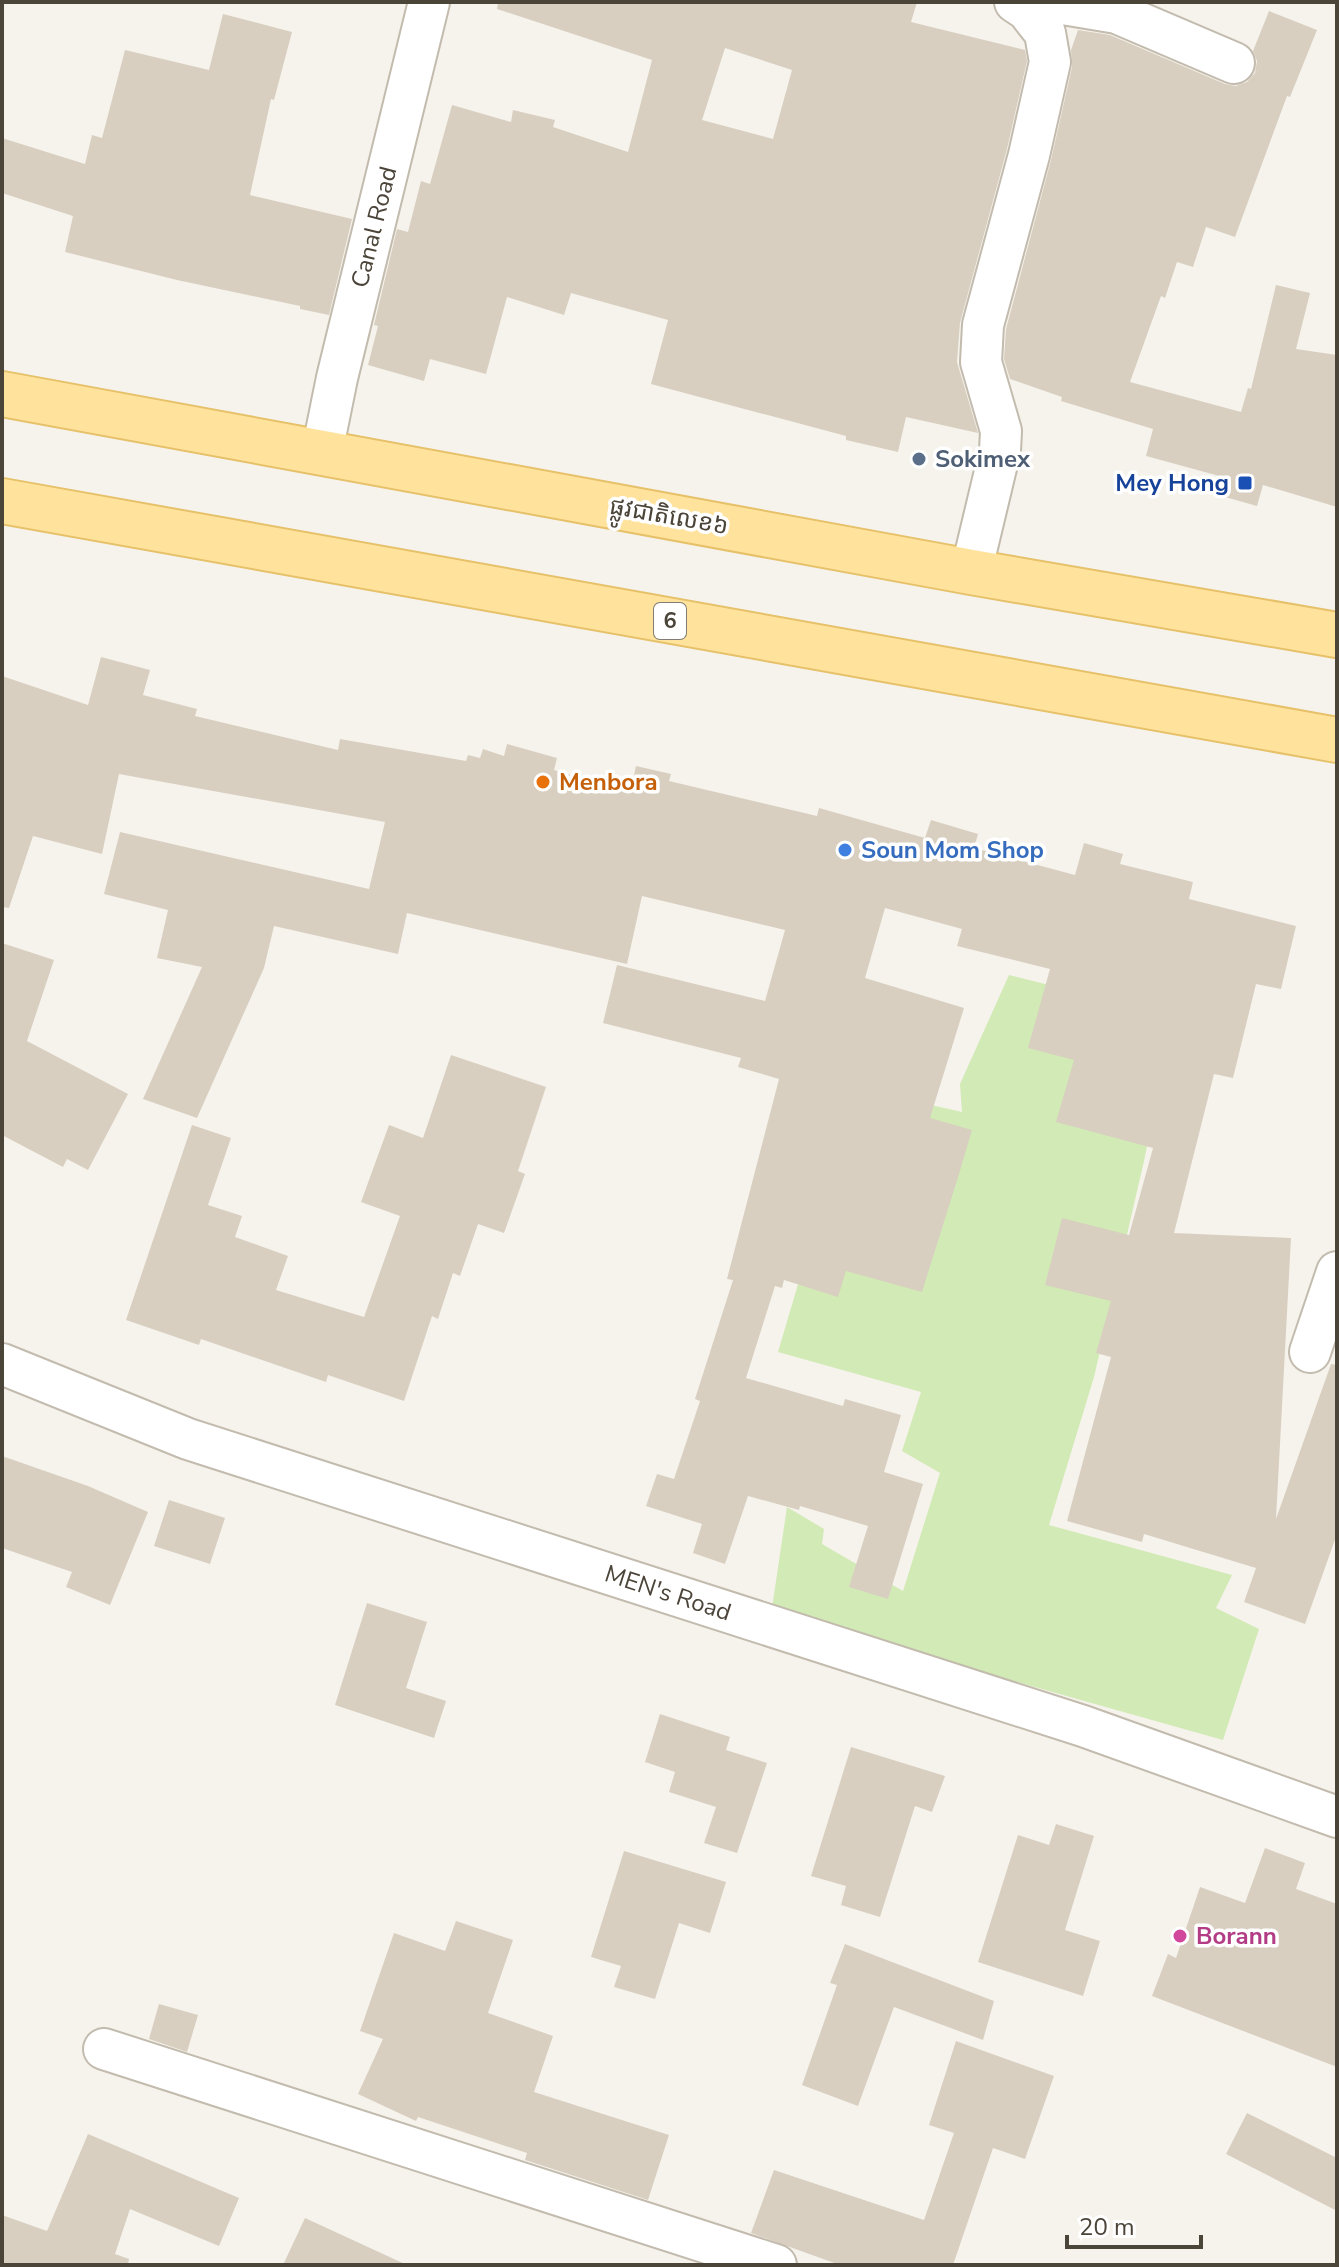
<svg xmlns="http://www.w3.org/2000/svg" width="1339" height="2267" font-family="'Nunito Sans','Noto Sans Khmer',sans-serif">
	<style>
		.green { fill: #d2eab5 }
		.building { fill: #d8cfc1; fill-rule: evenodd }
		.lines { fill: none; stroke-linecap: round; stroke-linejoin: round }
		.minor-casing { stroke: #c2bbae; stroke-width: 44 }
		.primary-casing { stroke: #e6c16a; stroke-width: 48 }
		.minor { stroke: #fff; stroke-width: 40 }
		.primary { stroke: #ffe39c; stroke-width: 44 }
		.service-dot { fill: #5c6f8a; stroke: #fff; stroke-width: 3 }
		.transit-dot { fill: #1a4fb4; stroke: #fff; stroke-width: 3 }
		.food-dot { fill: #e8710a; stroke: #fff; stroke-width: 3 }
		.shop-dot { fill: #3f7fe0; stroke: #fff; stroke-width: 3 }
		.hotel-dot { fill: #d1479c; stroke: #fff; stroke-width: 3 }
		.labels { text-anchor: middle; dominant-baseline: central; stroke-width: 7; stroke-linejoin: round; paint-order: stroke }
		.shield { fill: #fff; stroke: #817c74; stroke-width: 2 }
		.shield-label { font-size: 22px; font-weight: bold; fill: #4b4439 }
		.street-label { font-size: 24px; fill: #4b4439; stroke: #fff }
		.service-label { font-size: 24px; font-weight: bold; fill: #4e5e75; stroke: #fff; text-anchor: start }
		.transit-label { font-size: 24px; font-weight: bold; fill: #164399; stroke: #fff; text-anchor: end }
		.food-label { font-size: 24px; font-weight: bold; fill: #c56008; stroke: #fff; text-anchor: start }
		.shop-label { font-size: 24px; font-weight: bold; fill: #366cbe; stroke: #fff; text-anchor: start }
		.hotel-label { font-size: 24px; font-weight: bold; fill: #b23c85; stroke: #fff; text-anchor: start }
	</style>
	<rect width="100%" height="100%" fill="#f6f3ec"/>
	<path class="green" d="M1009,975l164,41 -29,145 -50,216 -45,148 183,50 -16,33 43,21 -36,111 -295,-83 -156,-49 15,-101 37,22 -2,15 81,47 37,-118 -38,-22 19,-59 -143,-40 78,-264 106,24 -2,-28z"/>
	<path class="building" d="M498,2h419l-6,20 114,28 2,11 -20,88 -47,174 -3,39 21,71 -72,-16 -8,35 -52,-12v-4l-195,-52 17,-64 -97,-27 -7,22 -57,-18 -21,77 -56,-15 -6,22 -56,-16 10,-39 -4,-1 23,-96 11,3 13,-51 9,3 22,-79 59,17 2,-12 42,10 -2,7 75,25 24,-92 -155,-51zM725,48l67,22 -19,69 -71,-19z
		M1269,11l48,19 -27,67 -3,-1 -52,141 -29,-10 -13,40 -16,-5 -12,36 -4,-2 -31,86 111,30 7,-24 3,1 25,-104 34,8 -14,56 41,6v152l-74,-22 -6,21 -39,-11 5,-18 -77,-21 7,-27 -92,-28 1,-4 -52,-18 -6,-20 2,-30 45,-169 21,-93 -1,-17 7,-20 32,5 115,49 11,2 11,-4 8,-9 2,-12 -4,-10z
		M223,14l69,18 -18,68 -3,-1 -21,96 102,24 -23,96 -29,-6v-3l-123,-26 -112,-28 8,-36 -71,-23v-55l83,26 7,-29 10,3 23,-88 84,20z
		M101,657l49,13 -7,25 54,14 -2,7 143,34 2,-11 126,22 2,-6 12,3 3,-9 21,7 3,-12 50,14 -3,12 76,23 6,-27 35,8 -2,7 148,35 2,-8 106,30 6,-18 47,14 -4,14 101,27 9,-32 39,11 -3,10 73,18 -4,17 107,27 -15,63 -25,-5 -23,94 -19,-4 -40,159 117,5 -15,281 55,-155 6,1v169l-32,90 -61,-22 12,-34 -112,-34 -2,8 -75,-21 44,-164 -15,-4 15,-52 -66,-16 17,-67 67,17 24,-87 -97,-26 18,-62 -46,-12 22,-79 -93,-23 5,-17 -77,-21 -20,70 99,30 -34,110 42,12 -13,44 -37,118 -76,-21 -8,26 -54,-17 -2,8 -7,-2 -29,92 97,28 2,-7 56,16 -17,57 39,12 -35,115 -39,-12 19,-61 -68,-20 -1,4 -51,-14 -23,68 -32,-11 9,-29 -56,-18 11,-32 17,5 26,-78 -5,-2 38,-119 -6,-1 52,-200 -41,-12 3,-9 -138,-35 14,-58 148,36 20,-71 -143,-34 -15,68 -220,-51 -9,41 -124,-28 -10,42 -67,150 -54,-19 59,-132 -45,-9 11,-48 -64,-16 16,-62 249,57 16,-67 -266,-48 -17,80 -69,-18 -24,72 -7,-1v-231l86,29z
		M2,943l52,17 -27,81 101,53 -40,76 -21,-11 -4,8 -61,-32z
		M451,1055l95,32 -28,84 7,3 -21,59 -26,-9 -18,52 -7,-3 -15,46 -6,-3 -28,85 -76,-26 -2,7 -125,-43 -2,6 -73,-25 66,-195 39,13 -23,67 34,11 -7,21 53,19 -12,34 88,27 36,-101 -39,-14 28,-77 34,13z
		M2,1456l86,30 60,26 -38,93 -44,-18 6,-15 -70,-24z
		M169,1500l56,18 -15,46 -56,-18z
		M367,1603l60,19 -21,66 40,13 -12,37 -99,-33z
		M660,1714l70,23 -4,13 41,13 -30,90 -33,-10 12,-36 -47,-15 6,-20 -30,-10z
		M851,1747l94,29 -13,36 -17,-6 -35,111 -39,-12 5,-19 -35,-10z
		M1056,1824l38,12 -29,94 35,11 -17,55 -105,-34 40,-127 31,10z
		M1265,1848l40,15 -9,26 41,15v163l-185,-71 16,-42 8,4 24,-71 45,16z
		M624,1851l102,31 -16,51 -31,-10 -24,76 -41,-12 7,-21 -30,-9z
		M456,1921l57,19 -25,73 65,23 -19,56 135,43 -21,65 -123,-40 2,-7 -109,-36 -2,4 -58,-27 25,-55 -23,-8 34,-98 51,18z
		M845,1944l149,57 -11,39 -89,-33 -36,99 -56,-21 35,-100 -7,-2z
		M159,2004l39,11 -11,37 -38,-13z
		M956,2041l98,35 -29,83 -32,-11 -40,117h-113l-89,-32 23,-63 150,50 30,-87 -25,-8z
		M1247,2113l90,45v53l-111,-57z
		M88,2134l151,64 -20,48 -89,-37 -15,45 14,5 -1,6h-126v-50l45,16z
		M305,2218l102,47h-124z"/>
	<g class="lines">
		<defs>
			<path id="minor" d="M1027,10l24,-8 66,11 117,50
				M322,452l15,-74 92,-376
				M971,572l29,-121 1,-20 -20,-69 2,-37 46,-170 21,-93 -5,-29 -18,-23 -12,-8
				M1310,1352l27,-80
				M2,1364l186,75 895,287 254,91
				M104,2049l672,216"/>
			<path id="primary" d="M2,394l969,178 366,63
				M2,501l1335,239"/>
		</defs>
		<use href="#minor" class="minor-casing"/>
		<use href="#primary" class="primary-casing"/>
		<use href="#minor" class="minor"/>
		<use href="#primary" class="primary"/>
	</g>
	<circle class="service-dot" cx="919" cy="459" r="8"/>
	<rect class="transit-dot" x="1237" y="475" width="16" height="16" rx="4"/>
	<circle class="food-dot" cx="543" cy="782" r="8"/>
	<circle class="shop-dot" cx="845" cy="850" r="8"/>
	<circle class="hotel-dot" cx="1180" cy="1936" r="8"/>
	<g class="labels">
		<rect class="shield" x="654" y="603" width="32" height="36" rx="6"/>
		<g class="shield-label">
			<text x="670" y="621">6</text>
		</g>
		<g class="street-label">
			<text transform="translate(374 227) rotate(-76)">Canal Road</text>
			<text transform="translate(669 516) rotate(10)">ផ្លូវជាតិលេខ៦</text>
			<text transform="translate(668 1593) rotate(18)">MEN's Road</text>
		</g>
		<g class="service-label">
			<text x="935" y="459">Sokimex</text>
		</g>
		<g class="transit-label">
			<text x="1229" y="483">Mey Hong</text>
		</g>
		<g class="food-label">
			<text x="559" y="782">Menbora</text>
		</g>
		<g class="shop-label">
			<text x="861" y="850">Soun Mom Shop</text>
		</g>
		<g class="hotel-label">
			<text x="1196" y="1936">Borann</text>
		</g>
	</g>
	<rect width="1339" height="2267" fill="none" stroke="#4b4439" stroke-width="8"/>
	<path d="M1067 2235v12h134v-12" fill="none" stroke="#4b4439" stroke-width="4"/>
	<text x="1079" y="2235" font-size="24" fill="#4b4439" stroke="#ffffff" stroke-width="6" paint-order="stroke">20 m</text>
</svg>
